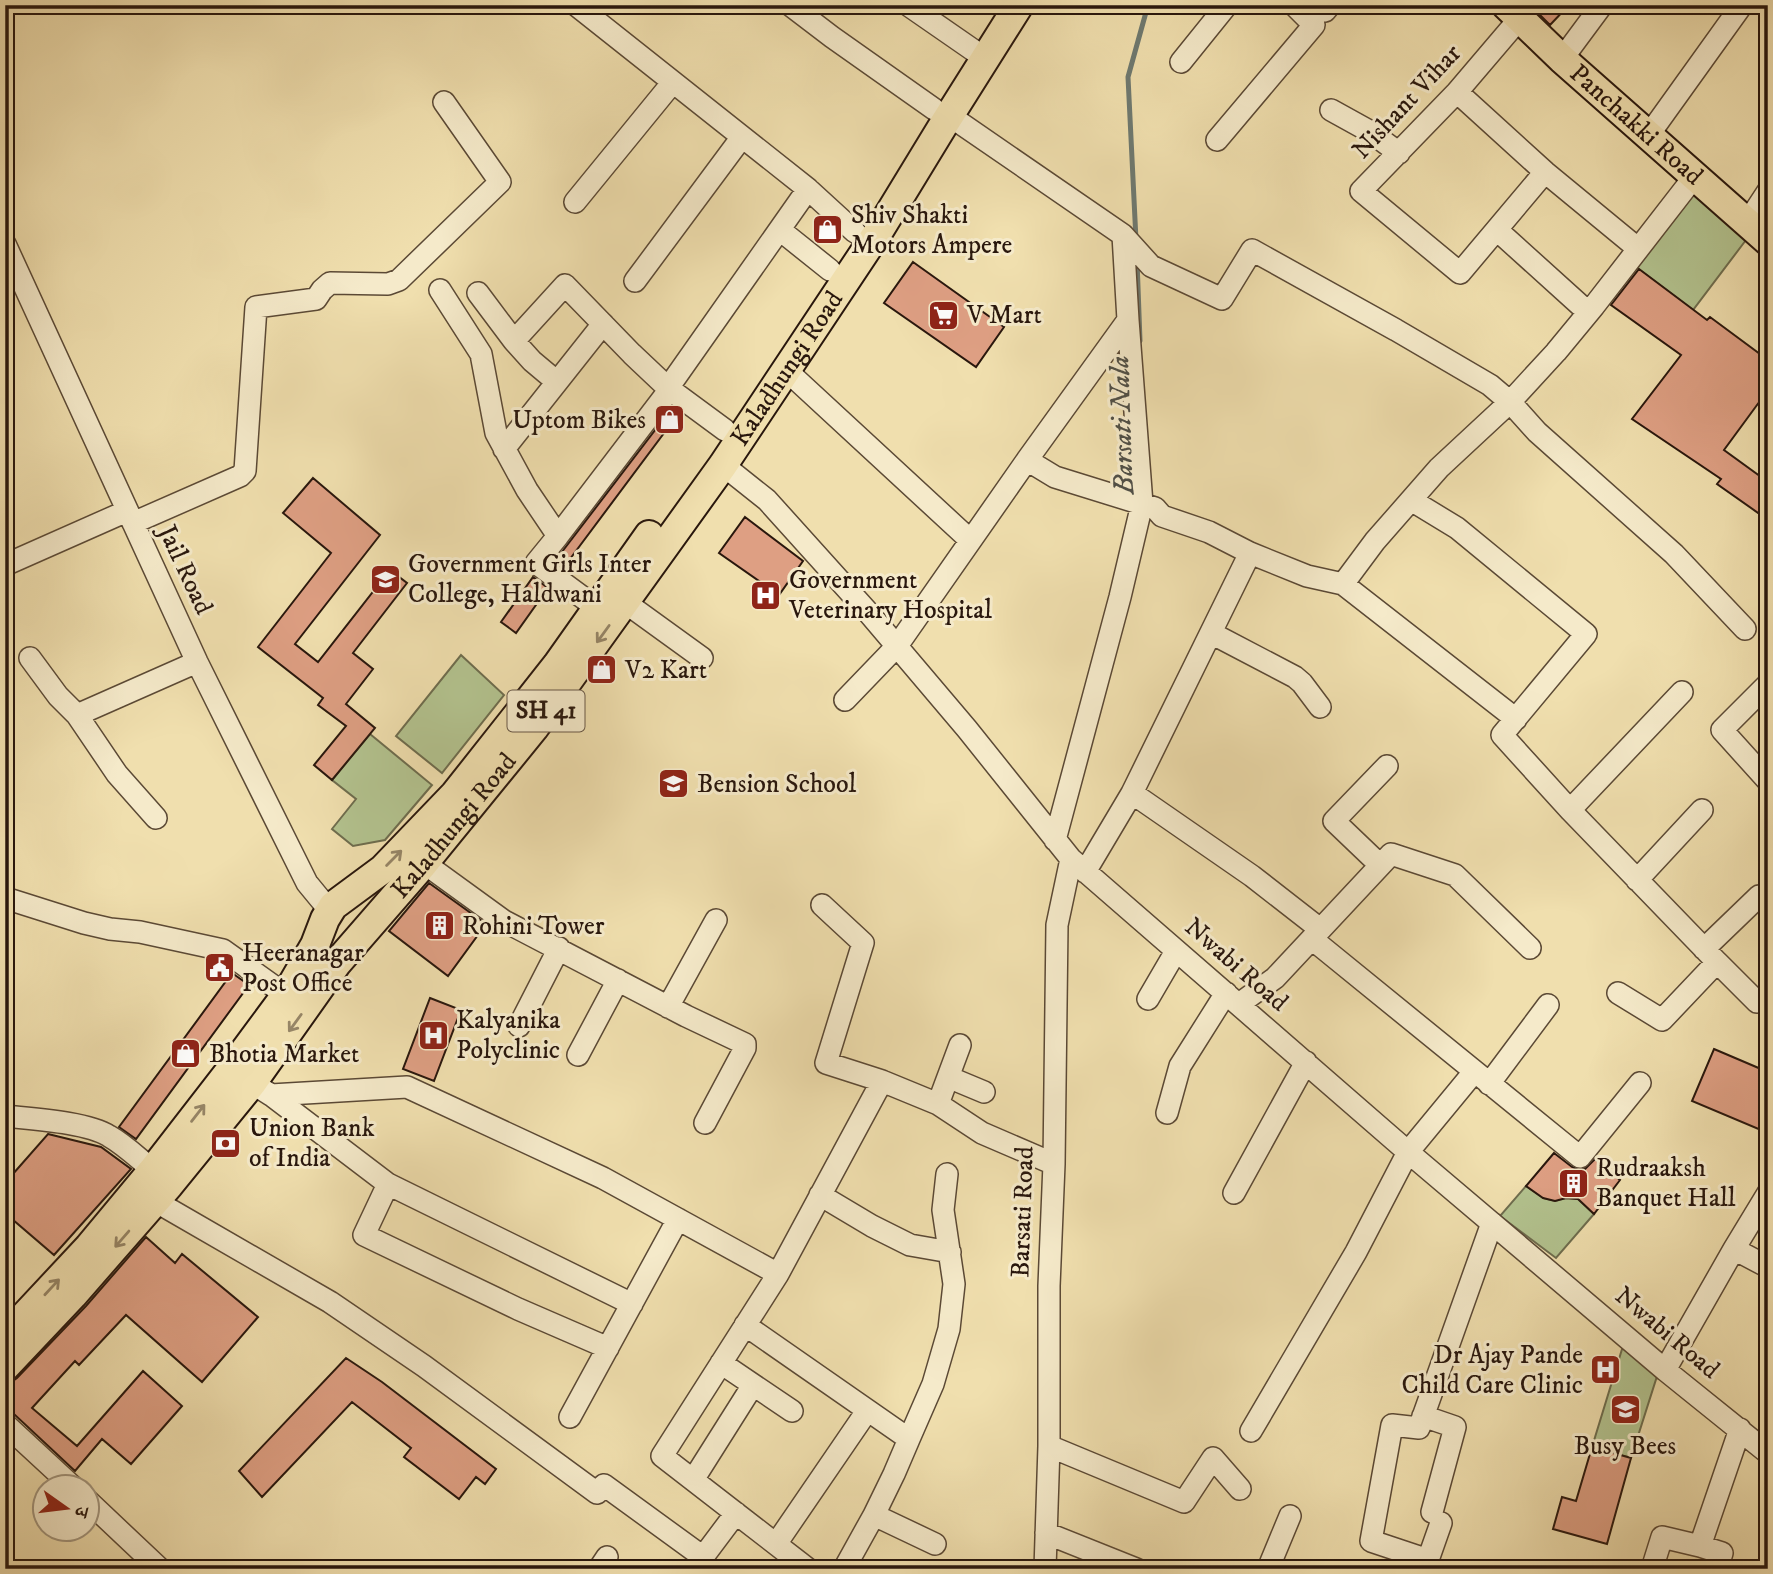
<svg xmlns="http://www.w3.org/2000/svg" width="1773" height="1574" font-family="'IM FELL DW Pica','Noto Serif Devanagari',serif">
	<style>
		.green { fill: #b3c38f; stroke: #6e6d4e; stroke-width: 2 }
		.lines { fill: none; stroke-linecap: round; stroke-linejoin: round }
		.stream { stroke: #6e7970; stroke-width: 5 }
		.building { fill: #de9f83; stroke: #29170d; stroke-width: 2 }
		.minor-casing { stroke: #5b4935; stroke-width: 24 }
		.major-casing { stroke: #29170d; stroke-width: 32 }
		.minor { stroke: #f5eaca; stroke-width: 21 }
		.major { stroke: #f0dfae; stroke-width: 28 }
		.oneway { stroke: #968566 }
		.labels { text-anchor: middle; dominant-baseline: central; stroke-width: 6; stroke-linejoin: round; paint-order: stroke }
		.shield { fill: #f5eaca; stroke: #665646; stroke-width: 2 }
		.shield-label { font-size: 24px; font-weight: bold; fill: #29170d }
		.street-label { font-size: 26px; fill: #29170d; stroke: #f5eaca }
		.poi-label { font-size: 26px; fill: #29170d; stroke: #f5eaca; text-anchor: start }
		.water-label { font-size: 28px; font-style: italic; fill: #515047; stroke: #f5eaca }
	</style>
	<rect width="100%" height="100%" fill="#f0dfae"/>
	<filter id="stains"><feTurbulence type="fractalNoise" baseFrequency=".00286" numOctaves="4"/><feColorMatrix values="0 0 0 0 .2 0 0 0 0 .09 0 0 0 0 .02 0 0 0 .5 -.17"/></filter>
	<radialGradient id="worn" r=".72"><stop offset=".6" stop-color="#630" stop-opacity="0"/><stop offset="1" stop-color="#630" stop-opacity=".3"/></radialGradient>
	<path class="green" d="M1693,192l53,48 -53,70 -57,-43z
		M461,655l43,40 -62,78 -46,-37z
		M370,734l62,51 -47,55 -32,6 -21,-17 24,-30 -24,-19z
		M1526,1186l18,12 11,3 11,-3 12,1 16,15 -38,44 -56,-42z
		M1623,1346l35,27 -27,85 -39,-11z"/>
	<g class="lines">
		<path class="stream" d="M1136,240l-8,-163 20,-72
			M1137,260l3,81"/>
	</g>
	<path class="building" d="M1535,5h34l-19,20 -17,-17z
		M913,262l91,65 -28,40 -92,-64z
		M1639,269l68,51 3,-3 58,43v30l-44,60 44,32v23l-7,10 -44,-31 4,-5 -89,-60 49,-64 -70,-50z
		M672,408l7,5 -115,154 -9,-6z
		M313,478l67,57 -85,109 23,18 72,-92 17,13 -54,70 20,16 -27,35 29,24 -43,52 -18,-15 32,-39 -28,-21 5,-7 -65,-51 73,-94 -48,-40z
		M745,517l58,44 -24,34 -60,-42z
		M533,577l15,11 -32,45 -15,-11z
		M429,883l57,41 -38,52 -59,-45z
		M232,973l17,12 -113,154 -17,-12z
		M430,998l31,12 -27,71 -31,-12z
		M1714,1049l54,23v61l-76,-32z
		M48,1134l53,13 30,22 -77,86 -49,-42v-30z
		M1554,1153l18,14 7,3 6,-1 10,-10 25,21 -26,34 -16,-15 -12,-1 -11,3 -12,-3 -17,-12z
		M146,1237l29,26 7,-9 76,63 -56,65 -76,-67 -47,50 -4,-4 -43,47 45,38 66,-75 39,35 -51,58 -29,-25 -27,32 -61,-57 -9,-4v-27h5l7,-5 69,-72z
		M346,1358l36,24 114,87 -11,15 -9,-7 -17,22 -55,-42 7,-9 -59,-46 -90,95 -23,-26z
		M1592,1447l39,11 -24,86 -54,-15 9,-32 14,4z"/>
	<g class="lines">
		<defs>
			<path id="minor" d="M576,5l232,184 47,43
				M790,5l42,32 102,72
				M908,5l65,45
				M1325,11l5,-6
				M1520,18l-63,74 -96,99 99,82 85,-101
				M1562,59l40,-54
				M1181,62l46,-57
				M1457,92l88,80 85,70
				M1331,110l38,21 30,22
				M950,116l173,119
				M1648,136l94,-131
				M1217,140l97,-115 -20,-20
				M575,202l98,-120
				M1747,223l21,-32
				M780,230l50,40
				M1497,230l83,75
				M5,244l192,418 110,221 23,28
				M635,281l107,-144
				M440,290l41,64 15,79 31,57 31,46 -22,27 61,45
				M478,293l36,48 51,-56 67,69 36,34 57,42
				M514,341l18,20 25,21
				M786,370l184,170
				M668,388l140,-199
				M504,449l99,-125
				M1027,460l101,-140 -5,-85 28,31 71,33 30,-49 144,80 94,55 20,17 27,30 137,122 71,75
				M723,465l44,35 100,111 100,118 104,130 337,293 257,218 103,83
				M1411,500l46,28 129,106 -84,101 68,75 147,152 -55,58 -44,-27
				M133,523l107,-47 5,-5 11,-164 60,-8 6,-9 8,-7 58,1 11,-4 101,-98 -56,-80
				M558,536l112,-147
				M5,565l122,-54
				M1343,584l173,135
				M626,603l76,55
				M1211,633l84,44 7,6 18,24
				M30,658l28,38 19,19 40,59 39,44
				M1768,684l-46,46 46,51
				M845,700l52,-54 130,-186 28,17 100,31 7,8 47,16 41,21 57,23 36,8 32,-43 64,-73 71,-66 46,-50 38,-46 100,-129
				M77,715l120,-53
				M1132,793l118,-240
				M1570,810l112,-118
				M1055,840l65,-243 22,-93 -14,-184
				M424,863l80,58 182,95 59,28v4l-40,75
				M1380,865l-46,-44 53,-55
				M1085,872l47,-79 120,83 68,53
				M1637,880l65,-70
				M5,898l79,25 26,6 30,3 83,18 63,45
				M822,905l41,38 -37,120 56,18
				M1312,939l268,218 60,-74
				M1704,949l55,-53
				M1717,962l40,40
				M1148,999l28,-48
				M1239,1004l36,-26 116,-124 64,21 75,73
				M668,1007l48,-87
				M519,1026l40,-78
				M578,1055l40,-75
				M948,1077l36,15
				M252,1083l19,12 136,-8 196,91 175,96 104,-193 56,23 44,29 72,31
				M1489,1084l59,-79
				M271,1095l117,89 244,120
				M938,1104l22,-59
				M1167,1113l13,-47 46,-73
				M5,1116c27,3 82,6 104,20 16,9 30,23 44,34
				M388,1184l-24,51 154,74 90,39
				M1234,1193l72,-131
				M820,1195l52,31 38,19 40,7
				M155,1201l175,101 94,64 173,127 7,-8 99,72
				M1734,1249l34,18
				M778,1274l-116,182 146,113
				M745,1325l164,114 24,-55 16,-55 5,-45 -11,-74 4,-36
				M721,1363l71,48
				M1665,1370l69,-121 34,-56
				M1423,1416l32,11 -23,85
				M570,1417l108,-198
				M5,1424l67,62
				M1251,1431l105,-179 52,-100 66,-80
				M1049,1446l135,56 29,-44 27,31
				M693,1480l60,-95
				M88,1501l72,68
				M874,1515l20,-41 15,-35
				M1441,1523l-13,37 -57,-19 21,-116 27,3 73,-205
				M1046,1533l90,36
				M776,1544l91,-133
				M599,1569l8,-12
				M694,1569l42,-56
				M844,1569l30,-54 61,29
				M1045,1569l4,-123v-160l5,-122 3,-239 14,-66
				M1268,1569l22,-53
				M1652,1569l10,-32 38,9
				M1717,1569l5,-16 -22,-7 40,-117"/>
			<g id="major">
				<path id="s1" d="M1506,5l56,54 206,182"/>
				<path d="M5,1337l84,-90 64,-77 79,-102 54,-73 29,-50 10,-26 8,-13 50,-37 72,-75 102,-129 92,-130"/>
				<path id="s2" d="M5,1367l68,-72 96,-110 83,-102 85,-120 87,-100 110,-135 189,-263 157,-236 64,-105 75,-119"/>
			</g>
		</defs>
		<use href="#minor" class="minor-casing"/>
		<use href="#major" class="major-casing"/>
		<use href="#minor" class="minor"/>
		<use href="#major" class="major"/>
	</g>
	<defs><path id="oneway-shaft" d="M-6 0H5M1.5-3L5.5 0L1.5 3" fill="none" stroke-width="1.6" stroke-linecap="round" stroke-linejoin="round" transform="scale(1.75)"/></defs>
	<g class="oneway">
		<use href="#oneway-shaft" transform="translate(603 634) rotate(126)"/>
		<use href="#oneway-shaft" transform="translate(394 858) rotate(-45)"/>
		<use href="#oneway-shaft" transform="translate(295 1023) rotate(126)"/>
		<use href="#oneway-shaft" transform="translate(198 1113) rotate(-52)"/>
		<use href="#oneway-shaft" transform="translate(122 1239) rotate(131)"/>
		<use href="#oneway-shaft" transform="translate(52 1287) rotate(-47)"/>
	</g>
	<defs>
		<symbol id="shop-square" viewBox="-11 -11 22 22"><rect x="-9" y="-9" width="18" height="18" rx="4" fill="#8f2418" stroke="#f5eaca"/><path d="M-5-2.5h2.3a2.7 3.5 0 0 1 5.4 0H5L5.5 6h-11ZM-1.5-2.5h3a1.5 2.3 0 0 0-3 0Z" fill="#fff"/></symbol>
		<symbol id="supermarket-square" viewBox="-11 -11 22 22"><rect x="-9" y="-9" width="18" height="18" rx="4" fill="#8f2418" stroke="#f5eaca"/><path d="M-6-5.5h2.5l.6 2H6L4.5 2H-2.5L-4.4-4H-6ZM-1.5 3.2a1.3 1.3 0 1 0 .1 0ZM3 3.2a1.3 1.3 0 1 0 .1 0Z" fill="#fff"/></symbol>
		<symbol id="school-square" viewBox="-11 -11 22 22"><rect x="-9" y="-9" width="18" height="18" rx="4" fill="#8f2418" stroke="#f5eaca"/><path d="M0-5L7-2L0 1L-7-2ZM-4 1L0 2.5L4 1V4Q0 6-4 4Z" fill="#fff"/></symbol>
		<symbol id="hospital-square" viewBox="-11 -11 22 22"><rect x="-9" y="-9" width="18" height="18" rx="4" fill="#8f2418" stroke="#f5eaca"/><path d="M-5-5h3v3.5h4V-5h3V5h-3V1.5h-4V5h-3Z" fill="#fff"/></symbol>
		<symbol id="building-square" viewBox="-11 -11 22 22"><rect x="-9" y="-9" width="18" height="18" rx="4" fill="#8f2418" stroke="#f5eaca"/><path d="M-4-6H4V6H1V3H-1V6H-4ZM-2.5-4.3h1.7v1.8h-1.7ZM.8-4.3h1.7v1.8H.8ZM-2.5-1h1.7V.8h-1.7ZM.8-1h1.7V.8H.8Z" fill="#fff"/></symbol>
		<symbol id="civic-square" viewBox="-11 -11 22 22"><rect x="-9" y="-9" width="18" height="18" rx="4" fill="#8f2418" stroke="#f5eaca"/><path d="M-.6-6.5H3V-4.5H.6V-3L4-1V1h2V6H-6V1h2V-1L-.6-3ZM-1.2 2.5V6h2.4V2.5Z" fill="#fff"/></symbol>
		<symbol id="bank-square" viewBox="-11 -11 22 22"><rect x="-9" y="-9" width="18" height="18" rx="4" fill="#8f2418" stroke="#f5eaca"/><path d="M-6-4H6V4H-6ZM0-2.3a2.3 2.3 0 1 0 0 4.6a2.3 2.3 0 1 0 0-4.6Z" fill="#fff"/></symbol>
	</defs>
	<g fill-rule="evenodd">
		<use href="#shop-square" x="810" y="212" width="35" height="35"/>
		<use href="#supermarket-square" x="926" y="298" width="35" height="35"/>
		<use href="#shop-square" x="652" y="402" width="35" height="35"/>
		<use href="#school-square" x="368" y="562" width="35" height="35"/>
		<use href="#hospital-square" x="748" y="578" width="35" height="35"/>
		<use href="#shop-square" x="584" y="652" width="35" height="35"/>
		<use href="#school-square" x="656" y="766" width="35" height="35"/>
		<use href="#building-square" x="422" y="908" width="35" height="35"/>
		<use href="#civic-square" x="202" y="950" width="35" height="35"/>
		<use href="#hospital-square" x="416" y="1018" width="35" height="35"/>
		<use href="#shop-square" x="168" y="1036" width="35" height="35"/>
		<use href="#bank-square" x="208" y="1126" width="35" height="35"/>
		<use href="#building-square" x="1556" y="1166" width="35" height="35"/>
		<use href="#hospital-square" x="1588" y="1352" width="35" height="35"/>
		<use href="#school-square" x="1608" y="1392" width="35" height="35"/>
	</g>
	<g class="labels">
		<rect class="shield" x="507.5" y="690.5" width="77" height="41" rx="5"/>
		<g class="shield-label">
			<text x="546" y="711">SH 41</text>
		</g>
		<g class="street-label">
			<text transform="translate(1407 102) rotate(-47)">Nishant Vihar</text>
			<text stroke="none"><textPath href="#s1" startOffset="177">Panchakki Road</textPath></text>
			<text stroke="none"><textPath href="#s2" startOffset="1270">Kaladhungi Road</textPath></text>
			<text transform="translate(185 570) rotate(65)">Jail Road</text>
			<text stroke="none"><textPath href="#s2" startOffset="704">Kaladhungi Road</textPath></text>
			<text transform="translate(1236 965) rotate(41)">Nwabi Road</text>
			<text transform="translate(1023 1212) rotate(-88)">Barsati Road</text>
			<text transform="translate(1667 1333) rotate(40)">Nwabi Road</text>
		</g>
		<g class="poi-label">
			<text x="851" y="215">Shiv Shakti<tspan x="851" dy="30">Motors Ampere</tspan></text>
			<text x="967" y="315">V Mart</text>
			<text x="646" y="420" text-anchor="end">Uptom Bikes</text>
			<text x="408" y="564">Government Girls Inter<tspan x="408" dy="30">College, Haldwani</tspan></text>
			<text x="789" y="580">Government<tspan x="789" dy="30">Veterinary Hospital</tspan></text>
			<text x="625" y="670">V2 Kart</text>
			<text x="697" y="784">Bension School</text>
			<text x="462" y="926">Rohini Tower</text>
			<text x="242" y="953">Heeranagar<tspan x="242" dy="30">Post Office</tspan></text>
			<text x="456" y="1020">Kalyanika<tspan x="456" dy="30">Polyclinic</tspan></text>
			<text x="209" y="1054">Bhotia Market</text>
			<text x="249" y="1128">Union Bank<tspan x="249" dy="30">of India</tspan></text>
			<text x="1596" y="1168">Rudraaksh<tspan x="1596" dy="30">Banquet Hall</tspan></text>
			<text x="1583" y="1355" text-anchor="end">Dr Ajay Pande<tspan x="1583" dy="30">Child Care Clinic</tspan></text>
			<text x="1625" y="1446" text-anchor="middle">Busy Bees</text>
		</g>
		<g class="water-label">
			<text transform="translate(1122 425) rotate(-92)">Barsati Nala</text>
		</g>
	</g>
	<rect width="1773" height="1574" fill="none" stroke="#f0dfae" stroke-width="28"/>
	<rect x="7" y="7" width="1759" height="1560" fill="none" stroke="#29170d" stroke-width="3.5"/>
	<rect x="14" y="14" width="1745" height="1546" fill="none" stroke="#29170d" stroke-width="2"/>
	<g transform="translate(66 1508) rotate(104)"><circle r="33" fill="#f5eaca" stroke="#a3967e" stroke-width="2"/>
	<path d="M0-5L12 26L0 18L-12 26Z" fill="#8f2418"/>
	<text y="-10" font-size="19" font-weight="bold" text-anchor="middle" fill="#29170d">उ</text>
	</g>
	<rect width="100%" height="100%" filter="url(#stains)"/>
	<rect width="100%" height="100%" fill="url(#worn)"/>
</svg>
